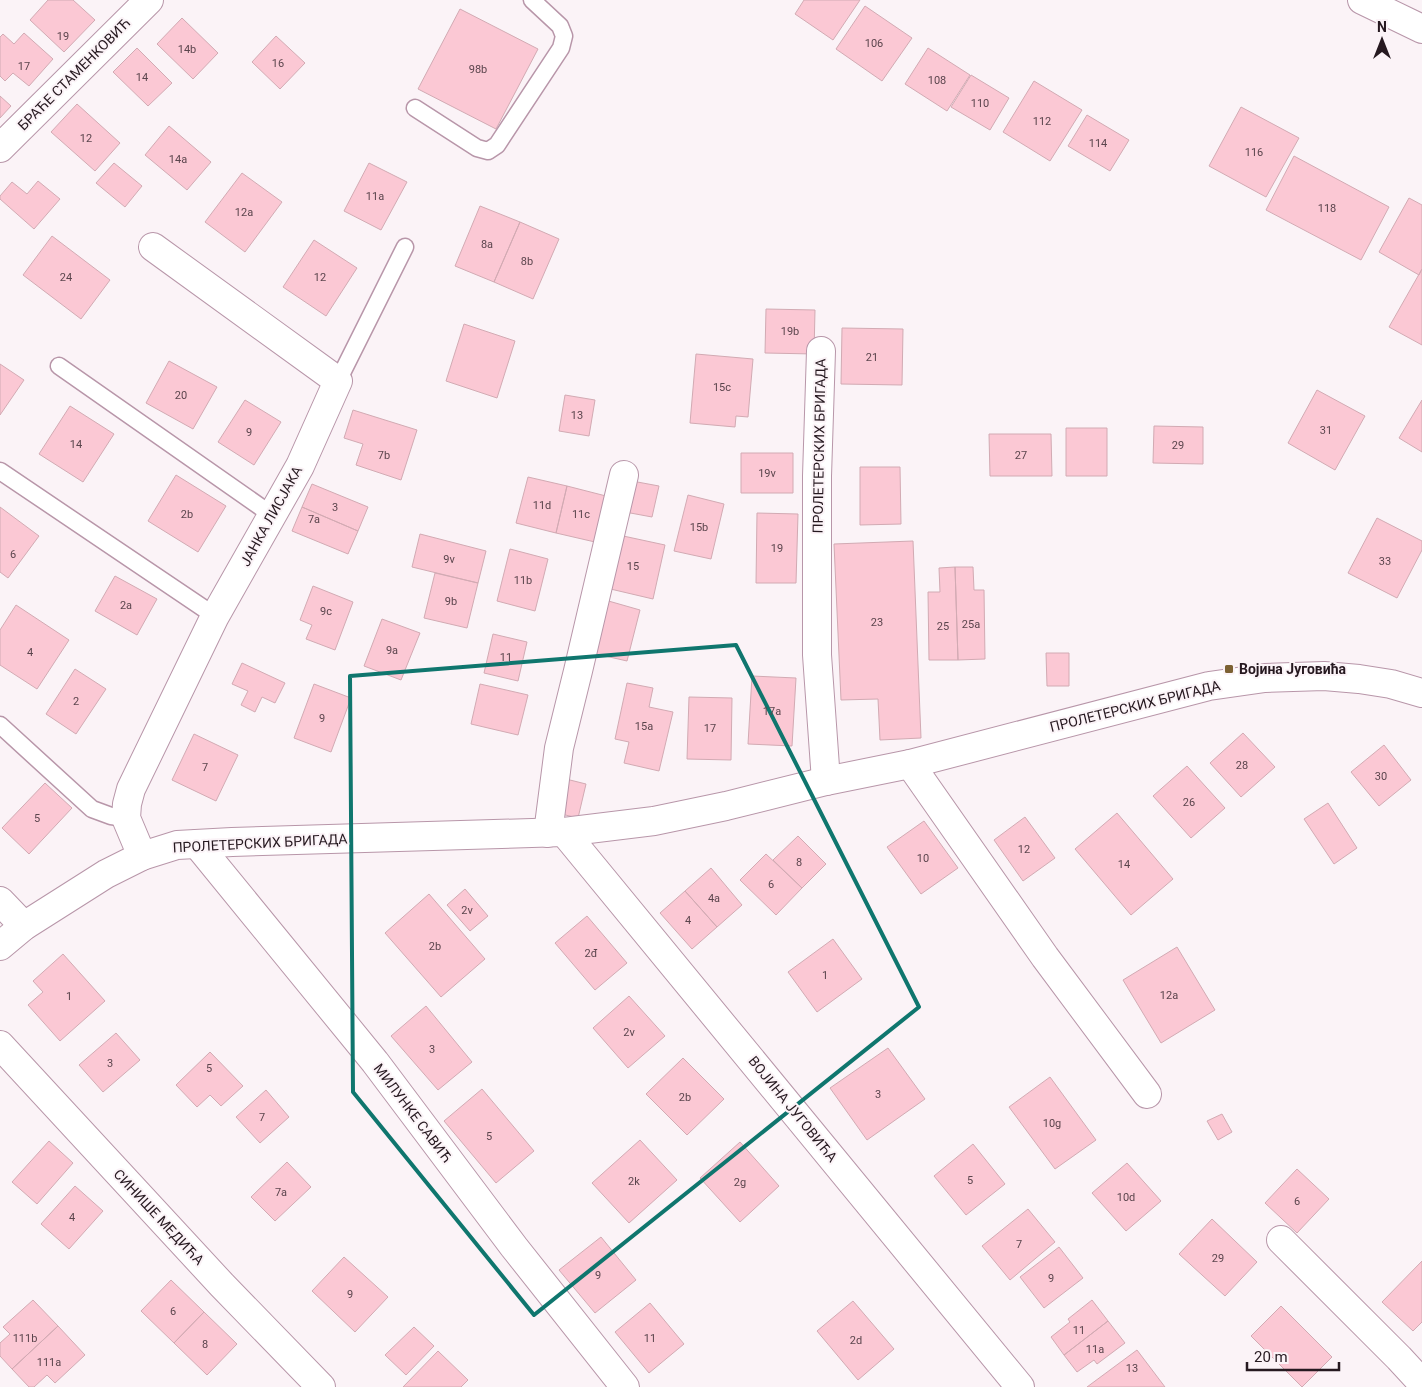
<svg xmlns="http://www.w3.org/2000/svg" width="1422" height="1387" font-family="Roboto,sans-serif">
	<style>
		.building { fill: #fbc8d4; stroke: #d2aab3 }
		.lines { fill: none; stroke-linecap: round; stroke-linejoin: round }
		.lane-casing { stroke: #b896a9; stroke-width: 19 }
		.street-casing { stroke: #b896a9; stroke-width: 30 }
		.secondary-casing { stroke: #b896a9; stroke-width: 30 }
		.lane { stroke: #fff; stroke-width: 16 }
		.street { stroke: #fff; stroke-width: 28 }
		.secondary { stroke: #fff; stroke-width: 28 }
		.marked { fill: none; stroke: #0f766e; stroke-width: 4; stroke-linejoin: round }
		.poi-dot { fill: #7c6133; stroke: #fbf3f7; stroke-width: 2 }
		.labels { text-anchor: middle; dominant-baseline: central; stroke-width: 4; stroke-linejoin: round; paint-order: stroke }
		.number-label { font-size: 11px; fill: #5b454d }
		.street-label { font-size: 14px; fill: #261920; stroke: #fbf3f7 }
		.poi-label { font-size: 14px; font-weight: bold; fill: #261920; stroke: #fbf3f7; text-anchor: start }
	</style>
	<rect width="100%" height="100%" fill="#fbf3f7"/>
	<path class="building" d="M48,0h25l22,20 -31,32 -34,-32z
		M804,0h56l-27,40 -38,-26z
		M865,6l47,32 -30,43 -46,-32z
		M460,9l78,40 -42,80 -78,-40z
		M182,18l36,35 -25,26 -36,-35z
		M24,33l29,26 -24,27 -16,-13 -8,8 -5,-5v-39l3,-3 11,10z
		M276,36l29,27 -25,26 -28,-27z
		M137,48l35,35 -24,23 -35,-34z
		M928,48l42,27 -23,36 -42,-27z
		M971,75l38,23 -19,32 -39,-23z
		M1034,81l48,29 -32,51 -47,-29z
		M0,96l11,10 -11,12z
		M77,104l43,39 -25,28 -44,-39z
		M1241,107l58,31 -33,59 -57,-31z
		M1087,115l42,25 -19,31 -42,-25z
		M169,126l42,36 -24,28 -42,-35z
		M1294,156l95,51 -28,53 -95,-50z
		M114,163l28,23 -17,21 -29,-24z
		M369,163l38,19 -26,48 -37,-19z
		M242,173l40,29 -37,50 -40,-30z
		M38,181l22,18 -26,30 -34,-30v-3l12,-14 15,12z
		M1409,198l13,7v64l-3,6 -40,-23z
		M480,206l40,16 -26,60 -39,-16z
		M520,222l39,17 -26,60 -39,-17z
		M52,236l58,44 -29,39 -58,-44z
		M314,240l43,28 -31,48 -43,-29z
		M1422,269v76l-33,-18z
		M766,309l49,1 -1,44 -49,-1z
		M464,324l51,17 -18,57 -51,-17z
		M842,328l61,1 -1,56 -61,-1z
		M696,354l57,5 -5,58 -12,-1 -1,11 -45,-4z
		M169,361l48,26 -24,42 -47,-26z
		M0,364l24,16 -24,35z
		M1317,390l48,26 -30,54 -47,-27z
		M565,395l30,5 -6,36 -30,-5z
		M245,400l36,22 -27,43 -36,-23z
		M1422,400v52l-23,-14z
		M70,406l44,28 -31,48 -44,-28z
		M353,410l64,20 -16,50 -45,-15 7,-21 -19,-6z
		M1154,426l49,1v37l-50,-1z
		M1066,428h41v48h-41z
		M989,434h62l1,42h-62z
		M741,453h52v40h-52z
		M860,467h40l1,57 -41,1z
		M176,475l50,31 -28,46 -50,-31z
		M528,477l39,9 -11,47 -40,-10z
		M632,481l27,5 -7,31 -27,-5z
		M312,484l56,23 -10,24 -56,-24z
		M567,486l39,10 -11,46 -39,-9z
		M688,495l36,9 -13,55 -37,-8z
		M0,507l39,29 -31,42 -8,-6z
		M302,507l56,24 -10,23 -56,-23z
		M757,513l41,1 -2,69h-40z
		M1377,518l45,23v9l-25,48 -49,-25z
		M420,534l66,17 -8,32 -66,-16z
		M614,534l51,11 -12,54 -51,-12z
		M913,541l8,197 -41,2 -2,-41 -37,1 -7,-156z
		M510,549l38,10 -13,52 -38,-10z
		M955,567l3,93h-29l-1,-68h12l-1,-24z
		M955,567h18l1,23h10l1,69 -27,1z
		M435,573l43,10 -11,45 -43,-10z
		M115,576l42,23 -20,36 -42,-24z
		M313,586l40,16 -18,48 -29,-11 6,-14 -12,-5z
		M605,600l35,10 -13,51 -35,-8z
		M16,605l53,35 -32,49 -37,-24v-35z
		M382,619l38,14 -19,47 -37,-14z
		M493,634l34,8 -9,39 -34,-8z
		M1046,653h23v33h-22z
		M242,663l43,20 -10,20 -13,-6 -7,15 -14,-7 7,-14 -16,-7z
		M75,669l31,20 -30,45 -30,-20z
		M752,676l44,2 -4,68 -44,-2z
		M627,683l26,5 -4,19 24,5 -14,59 -35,-8 5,-21 -14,-3z
		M314,684l37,14 -20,54 -37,-14z
		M480,684l48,11 -10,40 -47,-11z
		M689,697l43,1 -1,62 -44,-1z
		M1243,733l32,34 -34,30 -31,-34z
		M194,734l44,21 -22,46 -44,-21z
		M1384,745l27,35 -32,26 -28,-34z
		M1187,766l38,42 -34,30 -38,-42z
		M566,779l20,5 -8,34 -21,-5z
		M45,783l27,25 -43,46 -27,-26z
		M1328,803l29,45 -23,16 -30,-45z
		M1117,813l56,66 -42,36 -56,-66z
		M1025,817l30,41 -32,23 -29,-41z
		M924,821l34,47 -37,26 -34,-47z
		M798,836l28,28 -24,24 -29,-28z
		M766,854l36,34 -26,27 -36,-35z
		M711,868l31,37 -25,22 -32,-36z
		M465,889l23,27 -18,15 -23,-26z
		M685,891l32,36 -25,22 -32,-36z
		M429,894l56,65 -44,38 -56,-64z
		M587,916l40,47 -32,27 -40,-47z
		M833,939l29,40 -45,33 -29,-40z
		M1177,947l38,63 -54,33 -38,-63z
		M63,954l42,47 -45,40 -32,-36 15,-13 -10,-11z
		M629,996l36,40 -37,32 -35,-40z
		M426,1006l46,56 -34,28 -47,-54z
		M116,1033l24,27 -37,32 -24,-27z
		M888,1048l37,51 -58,41 -37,-52z
		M210,1052l33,34 -22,20 -11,-11 -13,12 -21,-22z
		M683,1058l41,41 -37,36 -41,-41z
		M1050,1077l46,63 -41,29 -46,-62z
		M482,1089l52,62 -38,32 -52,-62z
		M266,1090l23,27 -29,26 -24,-26z
		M1222,1114l10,18 -14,8 -11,-19z
		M640,1140l37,40 -48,43 -37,-40z
		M49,1141l24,22 -36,41 -25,-22z
		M740,1142l39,44 -39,36 -40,-44z
		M973,1144l32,40 -39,31 -32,-39z
		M287,1162l24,25 -36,34 -24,-24z
		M1127,1163l34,38 -35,30 -34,-38z
		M1297,1169l32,30 -32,34 -32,-30z
		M75,1186l28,25 -34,38 -28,-25z
		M1028,1209l27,33 -45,38 -28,-34z
		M1212,1219l45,43 -32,34 -46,-42z
		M601,1237l35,43 -41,33 -36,-43z
		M1059,1247l24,31 -39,30 -24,-31z
		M344,1257l44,40 -33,35 -43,-41z
		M1422,1261v61l-9,9 -31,-29z
		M171,1280l33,32 -30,31 -33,-32z
		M33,1300l25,26 -46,43 -12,-13v-13l10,-9 -7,-7z
		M1092,1300l16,21 -44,34 -13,-18 19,-15 -2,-3z
		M853,1301l41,48 -36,31 -41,-49z
		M650,1303l34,41 -35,29 -34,-41z
		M1281,1306l51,51 -30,30 -51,-51z
		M204,1312l33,32 -30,31 -33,-32z
		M1108,1321l17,22 -28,21 -3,-4 -17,12 -13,-17z
		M58,1326l27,29 -30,28 -8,-8 -13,12h-5l-17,-18z
		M414,1327l20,19 -28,29 -21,-20z
		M1137,1350l28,37h-78z
		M438,1351l30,29 -7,7h-58z"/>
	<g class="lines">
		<defs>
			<path id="lane" d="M415,108l62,40 11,3 9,-6 64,-97 3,-12 -4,-10 -28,-26
				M59,366l213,149
				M338,381l67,-134
				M0,471l215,145
				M0,725l92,84 19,7 15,2"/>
			<path id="street" d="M0,148l149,-148
				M821,351l-4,125v179l9,126
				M910,764l135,193 102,137
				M564,832l456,555
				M548,833l11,-85 19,-77 46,-196
				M197,844l178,218 139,185 111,140
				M142,856l-16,-38 1,-14 4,-15 84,-173 85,-150 38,-85 -185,-134
				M0,901l24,25
				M0,1045l222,240 99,102
				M1281,1240l118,118 23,25"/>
			<path id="secondary" d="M1362,0l60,29
				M0,946l24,-20 82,-52 36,-18 35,-11 55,-3 332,-10 90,-11 72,-15 100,-25 84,-17 299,-78 56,-8 59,-2 35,3 32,5 31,9"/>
		</defs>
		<use href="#lane" class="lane-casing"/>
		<use href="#street" class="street-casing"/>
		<use href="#secondary" class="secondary-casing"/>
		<use href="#lane" class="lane"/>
		<use href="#street" class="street"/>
		<use href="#secondary" class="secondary"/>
	</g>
	<path class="marked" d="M736,645l183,362 -385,308 -181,-223 -3,-416z"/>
	<rect class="poi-dot" x="1224" y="664" width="10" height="10" rx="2.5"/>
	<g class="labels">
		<g class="number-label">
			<text x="63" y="36">19</text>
			<text x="874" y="43">106</text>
			<text x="187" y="49">14b</text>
			<text x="278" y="63">16</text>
			<text x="24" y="66">17</text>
			<text x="478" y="69">98b</text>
			<text x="142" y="77">14</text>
			<text x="937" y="80">108</text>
			<text x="980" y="103">110</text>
			<text x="1042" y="121">112</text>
			<text x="86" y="138">12</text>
			<text x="1098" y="143">114</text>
			<text x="1254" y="152">116</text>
			<text x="178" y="159">14a</text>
			<text x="375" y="196">11a</text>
			<text x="1327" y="208">118</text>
			<text x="244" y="212">12a</text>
			<text x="487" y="244">8a</text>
			<text x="527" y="261">8b</text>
			<text x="66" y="277">24</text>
			<text x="320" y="277">12</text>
			<text x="790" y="331">19b</text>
			<text x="872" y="357">21</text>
			<text x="722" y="387">15c</text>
			<text x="181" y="395">20</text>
			<text x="577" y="415">13</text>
			<text x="1326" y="430">31</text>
			<text x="249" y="432">9</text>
			<text x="76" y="444">14</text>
			<text x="1178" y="445">29</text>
			<text x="384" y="455">7b</text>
			<text x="1021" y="455">27</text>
			<text x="767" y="473">19v</text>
			<text x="542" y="505">11d</text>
			<text x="335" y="507">3</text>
			<text x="187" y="514">2b</text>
			<text x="581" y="514">11c</text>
			<text x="314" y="519">7a</text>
			<text x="699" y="527">15b</text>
			<text x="777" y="548">19</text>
			<text x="13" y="554">6</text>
			<text x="449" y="559">9v</text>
			<text x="1385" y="561">33</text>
			<text x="633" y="566">15</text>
			<text x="523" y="580">11b</text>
			<text x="451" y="601">9b</text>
			<text x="126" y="605">2a</text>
			<text x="326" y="611">9c</text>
			<text x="877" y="622">23</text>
			<text x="971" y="624">25a</text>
			<text x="943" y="626">25</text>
			<text x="392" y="650">9a</text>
			<text x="30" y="652">4</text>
			<text x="506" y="657">11</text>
			<text x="76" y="701">2</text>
			<text x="772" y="711">17a</text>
			<text x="322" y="718">9</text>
			<text x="644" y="726">15a</text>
			<text x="710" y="728">17</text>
			<text x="1242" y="765">28</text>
			<text x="205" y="767">7</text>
			<text x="1381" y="776">30</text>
			<text x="1189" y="802">26</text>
			<text x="37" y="818">5</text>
			<text x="1024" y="849">12</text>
			<text x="923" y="858">10</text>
			<text x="799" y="862">8</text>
			<text x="1124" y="864">14</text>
			<text x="771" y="884">6</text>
			<text x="714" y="898">4a</text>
			<text x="467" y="910">2v</text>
			<text x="688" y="920">4</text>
			<text x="435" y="946">2b</text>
			<text x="591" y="953">2đ</text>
			<text x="825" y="975">1</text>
			<text x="1169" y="995">12a</text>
			<text x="69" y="996">1</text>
			<text x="629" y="1032">2v</text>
			<text x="432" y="1049">3</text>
			<text x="110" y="1063">3</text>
			<text x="209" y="1068">5</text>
			<text x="878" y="1094">3</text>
			<text x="685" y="1097">2b</text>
			<text x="262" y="1117">7</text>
			<text x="1052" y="1123">10g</text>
			<text x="489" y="1136">5</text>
			<text x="970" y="1180">5</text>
			<text x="634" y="1181">2k</text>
			<text x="740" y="1182">2g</text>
			<text x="281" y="1192">7a</text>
			<text x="1126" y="1197">10d</text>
			<text x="1297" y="1201">6</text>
			<text x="72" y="1217">4</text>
			<text x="1019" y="1244">7</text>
			<text x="1218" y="1258">29</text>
			<text x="598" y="1275">9</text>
			<text x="1051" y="1278">9</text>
			<text x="350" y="1294">9</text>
			<text x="173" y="1311">6</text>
			<text x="1079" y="1330">11</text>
			<text x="25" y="1338">111b</text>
			<text x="650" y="1338">11</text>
			<text x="856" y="1340">2d</text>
			<text x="205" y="1344">8</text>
			<text x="1095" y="1349">11a</text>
			<text x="49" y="1362">111a</text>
			<text x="1132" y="1368">13</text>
		</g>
		<g class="street-label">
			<text transform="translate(74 74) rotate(-45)">БРАЋЕ СТАМЕНКОВИЋ</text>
			<text transform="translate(819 446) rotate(-89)">ПРОЛЕТЕРСКИХ БРИГАДА</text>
			<text transform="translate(271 516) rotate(-61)">ЈАНКА ЛИСЈАКА</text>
			<text transform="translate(1135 706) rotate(-14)">ПРОЛЕТЕРСКИХ БРИГАДА</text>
			<text transform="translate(260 843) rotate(-3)">ПРОЛЕТЕРСКИХ БРИГАДА</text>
			<text transform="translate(793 1109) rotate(51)">ВОЈИНА ЈУГОВИЋА</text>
			<text transform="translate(413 1113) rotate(53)">МИЛУНКЕ САВИЋ</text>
			<text transform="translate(159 1217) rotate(47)">СИНИШЕ МЕДИЋА</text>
		</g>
		<g class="poi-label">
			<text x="1239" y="669">Војина Југовића</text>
		</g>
	</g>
	<g transform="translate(1382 40)" stroke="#fbf3f7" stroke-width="4" paint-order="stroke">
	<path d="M0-4L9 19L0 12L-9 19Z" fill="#261920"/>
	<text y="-8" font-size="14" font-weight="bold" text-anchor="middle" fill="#261920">N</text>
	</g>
	<path d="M1247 1362v8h92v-8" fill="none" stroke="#261920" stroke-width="2.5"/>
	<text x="1254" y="1362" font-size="15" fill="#261920" stroke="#fbf3f7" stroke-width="4" paint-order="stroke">20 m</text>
</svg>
